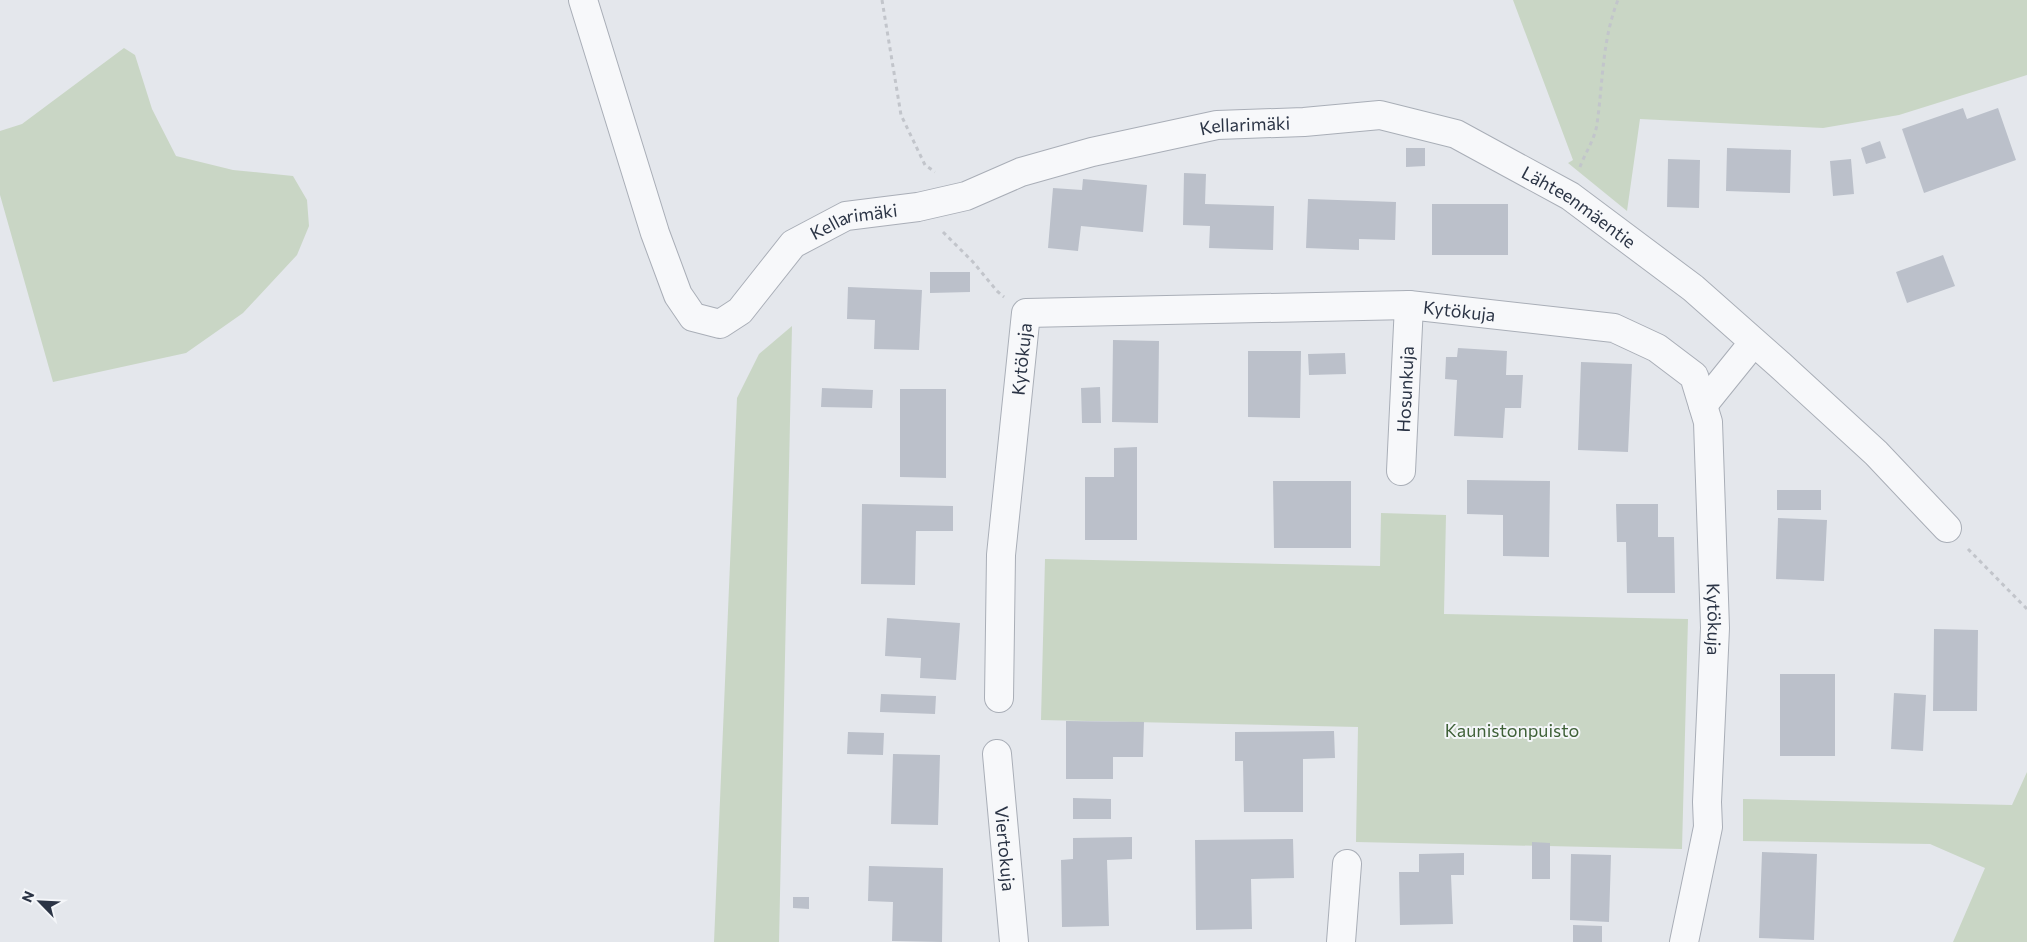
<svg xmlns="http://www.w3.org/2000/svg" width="2027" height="942" font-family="Commissioner,sans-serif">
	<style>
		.green { fill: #c9d6c5 }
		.building { fill: #bbc0ca }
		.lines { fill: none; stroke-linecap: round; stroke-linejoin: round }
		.minor-casing { stroke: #a9aeb7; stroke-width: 30 }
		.path { stroke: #c2c5cb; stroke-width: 3; stroke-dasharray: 4 4; stroke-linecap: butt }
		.minor { stroke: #f7f8fa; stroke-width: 28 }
		.labels { text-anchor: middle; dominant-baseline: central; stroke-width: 4; stroke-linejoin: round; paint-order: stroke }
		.street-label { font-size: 18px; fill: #2b3445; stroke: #f4f6f9 }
		.park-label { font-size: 18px; fill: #3f6138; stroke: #f4f6f9 }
	</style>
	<rect width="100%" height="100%" fill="#e4e7ec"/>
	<path class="green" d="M1513,0h514v75l-128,40 -76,13 -183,-9 -13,92 -59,-48 5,-3z
		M124,48l11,7 17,54 24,47 57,14 60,6 14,24 2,26 -12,29 -54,58 -57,40 -133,29 -53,-187v-64l22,-7z
		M792,326l-13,616h-65l23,-544 22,-44z
		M1381,513l65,2 -2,99 244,5 -6,230 -326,-7 2,-115 -317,-7 4,-161 335,7z
		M2027,772v170h-74l32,-74 -55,-24 -187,-3v-42l269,6z"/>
	<path class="building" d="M1963,108l4,11 31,-11 18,52 -92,33 -22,-64z
		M1880,141l6,17 -20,6 -5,-16z
		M1406,148h19v18l-19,1z
		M1727,148l64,2 -1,43 -64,-2z
		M1668,159l32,1 -1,48 -32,-1z
		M1851,159l3,35 -21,2 -3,-35z
		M1184,173l22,1 -1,30 69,2 -1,44 -64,-2 1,-22 -27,-1z
		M1083,179l64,6 -4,47 -62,-6 -3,25 -30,-3 5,-60 29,2z
		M1308,199l88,3 -1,38 -36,-1v11l-53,-2z
		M1432,204h76v51h-76z
		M1943,255l12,31 -48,17 -11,-31z
		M930,272h40v20l-40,1z
		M848,287l74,3 -3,60 -45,-1 1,-29 -28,-1z
		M1113,340l46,1 -1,82 -46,-1z
		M1458,348l49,3 -1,24h17l-2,33h-16l-2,30 -49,-2 3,-56 -12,-1 1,-22h11z
		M1248,351h53l-1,67 -52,-1z
		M1345,353l1,21 -37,1 -1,-21z
		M1581,362l51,2 -4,88 -50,-2z
		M1100,387l1,36h-19l-1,-35z
		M822,388l51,2 -1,18 -51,-1z
		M900,389h46v89l-46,-1z
		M1137,447v93h-52v-63h29v-29z
		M1467,480l83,1 -1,76 -46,-1v-41l-36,-1z
		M1273,481h78v67h-77z
		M1777,490h44v20h-44z
		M862,504l91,2v25h-37l-1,54 -54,-1z
		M1616,504h42v33h16l1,56h-48l-1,-51h-9z
		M1778,518l49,2 -3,61 -48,-2z
		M887,618l73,5 -4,57 -36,-2 1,-20 -36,-2z
		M1934,629l44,1 -1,81h-44z
		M1780,674h55v82h-55z
		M1894,693l32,2 -3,56 -32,-2z
		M881,694l55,2 -1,18 -55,-2z
		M1066,721l78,1 -1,35h-30v22h-47z
		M1334,731l1,27 -32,1v53h-59l-1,-51h-8v-29z
		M848,732l36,1 -1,22 -36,-1z
		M893,754l47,1 -2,70 -47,-1z
		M1073,798l38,1v20h-38z
		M1132,837v22l-25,1 2,66 -47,1 -1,-67 12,-1v-21z
		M1293,839l1,39 -43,1 1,50 -56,1 -1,-90z
		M1532,842l18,1v36h-18z
		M1762,852l55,2 -3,86 -55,-2z
		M1464,853v22h-13l2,49 -53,1 -1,-53h20v-18z
		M1571,854l40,1 -2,67 -39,-2z
		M869,866l74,2 -1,74 -50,-1 1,-39 -25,-1z
		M793,897h16v12l-16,-1z
		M1573,925l29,1v16h-29z"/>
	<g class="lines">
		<defs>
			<g id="minor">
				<path id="s1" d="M583,0l72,233 23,62 15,22 27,7 20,-13 53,-67 53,-28 72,-9 48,-11 55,-24 71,-20 125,-27 87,-3 76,-7 76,19 114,62 123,92 87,77 96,88 71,75"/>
				<path d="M1703,405l50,-62"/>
				<path id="s2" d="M1401,471l8,-166"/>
				<path id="s3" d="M999,698l2,-143 25,-242 383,-8 205,23 43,20 37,28 14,46 7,206 -8,174 1,25 -24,115"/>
				<path id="s4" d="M997,754l17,188"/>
				<path d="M1341,942l6,-78"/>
			</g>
		</defs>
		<use href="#minor" class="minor-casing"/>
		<path class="path" d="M882,0l19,115 24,50 10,7
			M1580,167c5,-14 15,-28 17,-43 6,-42 5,-84 21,-124
			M943,232l30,30 24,29 7,6
			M1968,549l59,60"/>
		<use href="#minor" class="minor"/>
	</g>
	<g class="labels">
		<g class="street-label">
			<text stroke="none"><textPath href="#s1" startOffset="945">Kellarimäki</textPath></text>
			<text stroke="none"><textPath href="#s1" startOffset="1302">Lähteenmäentie</textPath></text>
			<text stroke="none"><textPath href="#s1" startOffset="540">Kellarimäki</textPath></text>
			<text stroke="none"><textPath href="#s3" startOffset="820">Kytökuja</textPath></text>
			<text stroke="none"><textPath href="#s3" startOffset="340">Kytökuja</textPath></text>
			<text stroke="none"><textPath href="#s2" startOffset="82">Hosunkuja</textPath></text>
			<text stroke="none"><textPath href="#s3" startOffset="1315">Kytökuja</textPath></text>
			<text stroke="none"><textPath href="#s4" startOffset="95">Viertokuja</textPath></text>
		</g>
		<g class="park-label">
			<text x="1512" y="730">Kaunistonpuisto</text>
		</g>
	</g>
	<g transform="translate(40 902) rotate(294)" stroke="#f4f6f9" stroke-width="4" paint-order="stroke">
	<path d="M0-4L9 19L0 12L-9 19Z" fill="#2b3445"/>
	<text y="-8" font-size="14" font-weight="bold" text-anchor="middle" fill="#2b3445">N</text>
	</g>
</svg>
